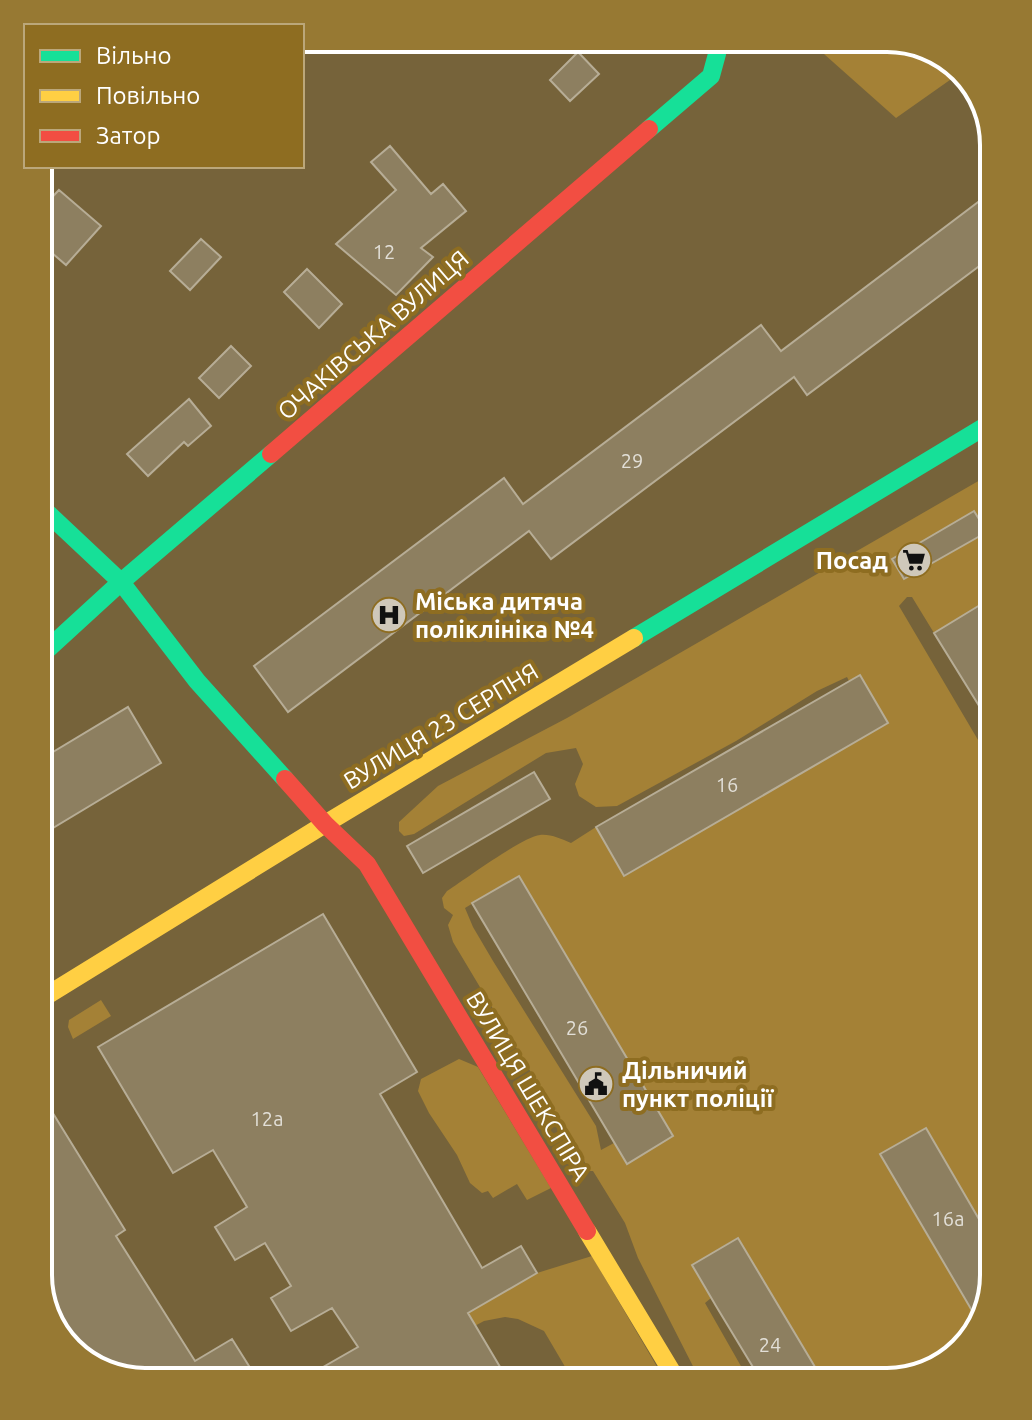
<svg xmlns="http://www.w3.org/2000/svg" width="1032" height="1420" font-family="Ubuntu,sans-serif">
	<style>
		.green { fill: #a48136; fill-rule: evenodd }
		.building { fill: #8d7f60; stroke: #b7ad96; stroke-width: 2 }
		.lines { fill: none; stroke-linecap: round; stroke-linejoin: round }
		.fast { stroke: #16e098; stroke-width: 18 }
		.slow { stroke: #ffcf43; stroke-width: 18 }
		.jam { stroke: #f24e42; stroke-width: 18 }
		.labels { text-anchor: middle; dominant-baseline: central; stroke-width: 8; stroke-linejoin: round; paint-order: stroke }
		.number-label { font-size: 20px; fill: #e2dfd7 }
		.street-label { font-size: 24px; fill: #fff; stroke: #8e6d21 }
		.poi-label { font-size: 24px; font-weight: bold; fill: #fff; stroke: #8e6d21; text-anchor: start }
		.rim { fill: none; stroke: #fff; stroke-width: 4 }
	</style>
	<rect width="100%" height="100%" fill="#76633a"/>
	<path class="green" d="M806,38h88l47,15 6,6 10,16 -61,43z
		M994,472v156l-14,-23 -46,28 -22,-36h-5l-8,9 95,161v509l-14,52 -39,39 -53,15h-64l-87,-144 -45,27 19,33 -6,5 45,79h-49l-63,-124 -13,-35 -32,-52h-3l-137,-229 -5,-17 5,-10 -9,-7 -2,-10 5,-7c19,-12 75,-54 93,-56 11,-1 21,4 31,8l25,-16 32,46 259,-150 -27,-48 -11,6 -2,-4 -30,14 -81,50 -119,65 -21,1 -17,-11 -4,-12 8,-20 -7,-16 -30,5 -132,81 -10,2 -5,-5v-9l39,-36 129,-68zM518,876l155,260 -46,28 -13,-21 -13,7 -5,-24 -103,-165 -20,-34 -8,-19z
		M101,1000l10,16 -38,23 -5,-12 1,-7z
		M459,1059l19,8 73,121 -24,12 -10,-16 -24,14 -5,-7 -6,2 -12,-10 -13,-28 -28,-42 -11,-22 3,-12z
		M592,1256l74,126h-92l-30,-51 -26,-12 -13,-2 -21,4 -114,61h-22l189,-109z"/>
	<path class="building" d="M578,52l21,22 -29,27 -20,-21z
		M390,146l41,48 12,-10 23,27 -45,37 12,9 -37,38 -60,-51 60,-54 -25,-28z
		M59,190l42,36 -35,39 -28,-24v-29z
		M994,190v65l-187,140 -13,-18 -243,182 -22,-28 -241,181 -34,-46 250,-188 19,26 238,-179 20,26z
		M201,239l20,18 -31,33 -20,-19z
		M307,269l35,35 -23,24 -35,-36z
		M231,346l20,20 -32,32 -20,-20z
		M189,399l22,27 -23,20 -4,-4 -36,34 -21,-22z
		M974,511l13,21 -83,47 -12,-20z
		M980,605l14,23v102l-60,-97z
		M860,675l28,48 -264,153 -28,-49z
		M128,707l33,56 -123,74v-76z
		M534,772l16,27 -127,74 -16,-27z
		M519,876l154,260 -46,28 -155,-261z
		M323,914l94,158 -37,22 102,174 39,-22 16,27 -69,40 41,69h-212l61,-35 -26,-39 -41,23 -20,-33 20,-12 -26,-43 -30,17 -20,-33 32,-20 -34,-57 -40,23 -75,-126z
		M38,1089l87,141 -9,6 79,125 37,-22 27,43h-121l-47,-15 -38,-38 -15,-54z
		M926,1128l68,117v31l-13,50 -101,-172z
		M738,1238l86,144h-62l-46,-76 -24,-41z"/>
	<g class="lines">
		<path class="fast" d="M649,129l62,-53 6,-22 -2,-16
			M38,504l83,78 76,99 88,98
			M634,638l360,-217
			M38,658l83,-76 150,-128"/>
		<path class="slow" d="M38,1001l287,-177 309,-186
			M587,1231l91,151"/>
		<path class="jam" d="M271,454l378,-325
			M285,779l40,45 42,40 220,367"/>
	</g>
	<defs>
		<symbol id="supermarket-disc" viewBox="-11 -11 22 22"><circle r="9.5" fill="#cfc8ba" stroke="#8e6d21"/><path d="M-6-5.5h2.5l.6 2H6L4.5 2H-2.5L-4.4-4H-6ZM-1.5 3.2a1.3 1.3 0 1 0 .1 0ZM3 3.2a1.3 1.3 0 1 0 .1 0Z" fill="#111"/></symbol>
		<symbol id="hospital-disc" viewBox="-11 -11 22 22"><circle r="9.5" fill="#cfc8ba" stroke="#8e6d21"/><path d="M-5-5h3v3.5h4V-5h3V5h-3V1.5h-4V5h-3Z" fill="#111"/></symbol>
		<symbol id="civic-disc" viewBox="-11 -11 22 22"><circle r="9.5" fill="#cfc8ba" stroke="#8e6d21"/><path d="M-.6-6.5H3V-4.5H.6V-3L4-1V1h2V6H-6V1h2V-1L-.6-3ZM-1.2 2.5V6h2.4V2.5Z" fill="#111"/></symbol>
	</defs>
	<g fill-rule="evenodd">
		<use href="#supermarket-disc" x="894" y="540" width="40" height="40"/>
		<use href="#hospital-disc" x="369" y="595" width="40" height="40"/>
		<use href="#civic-disc" x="576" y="1064" width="40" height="40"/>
	</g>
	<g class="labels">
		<g class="number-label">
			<text x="384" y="251">12</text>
			<text x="632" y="460">29</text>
			<text x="727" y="784">16</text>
			<text x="577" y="1027">26</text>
			<text x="267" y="1118">12а</text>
			<text x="948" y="1218">16а</text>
			<text x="770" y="1344">24</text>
		</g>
		<g class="street-label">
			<text transform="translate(373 335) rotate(-41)">ОЧАКІВСЬКА ВУЛИЦЯ</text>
			<text transform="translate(441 726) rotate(-31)">ВУЛИЦЯ 23 СЕРПНЯ</text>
			<text transform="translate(528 1086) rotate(59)">ВУЛИЦЯ ШЕКСПІРА</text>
		</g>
		<g class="poi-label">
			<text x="888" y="560" text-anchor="end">Посад</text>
			<text x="415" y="601">Міська дитяча<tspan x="415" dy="28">поліклініка №4</tspan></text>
			<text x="622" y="1070">Дільничий<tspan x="622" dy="28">пункт поліції</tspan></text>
		</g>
	</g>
	<path d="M0 0H1032V1420H0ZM145 52H887A93 93 0 0 1 980 145V1275A93 93 0 0 1 887 1368H145A93 93 0 0 1 52 1275V145A93 93 0 0 1 145 52Z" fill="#977933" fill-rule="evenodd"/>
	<path class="rim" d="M145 52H887A93 93 0 0 1 980 145V1275A93 93 0 0 1 887 1368H145A93 93 0 0 1 52 1275V145A93 93 0 0 1 145 52Z"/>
	<rect x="24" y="24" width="280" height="144" fill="#8e6d21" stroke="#bba77a" stroke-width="2"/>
	<rect x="40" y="50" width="40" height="12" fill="#16e098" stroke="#bba77a" stroke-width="2"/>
	<text x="96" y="64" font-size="24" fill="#ffffff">Вільно</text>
	<rect x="40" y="90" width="40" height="12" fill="#ffcf43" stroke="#bba77a" stroke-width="2"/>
	<text x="96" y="104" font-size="24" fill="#ffffff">Повільно</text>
	<rect x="40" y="130" width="40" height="12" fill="#f24e42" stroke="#bba77a" stroke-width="2"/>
	<text x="96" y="144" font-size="24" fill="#ffffff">Затор</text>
</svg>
